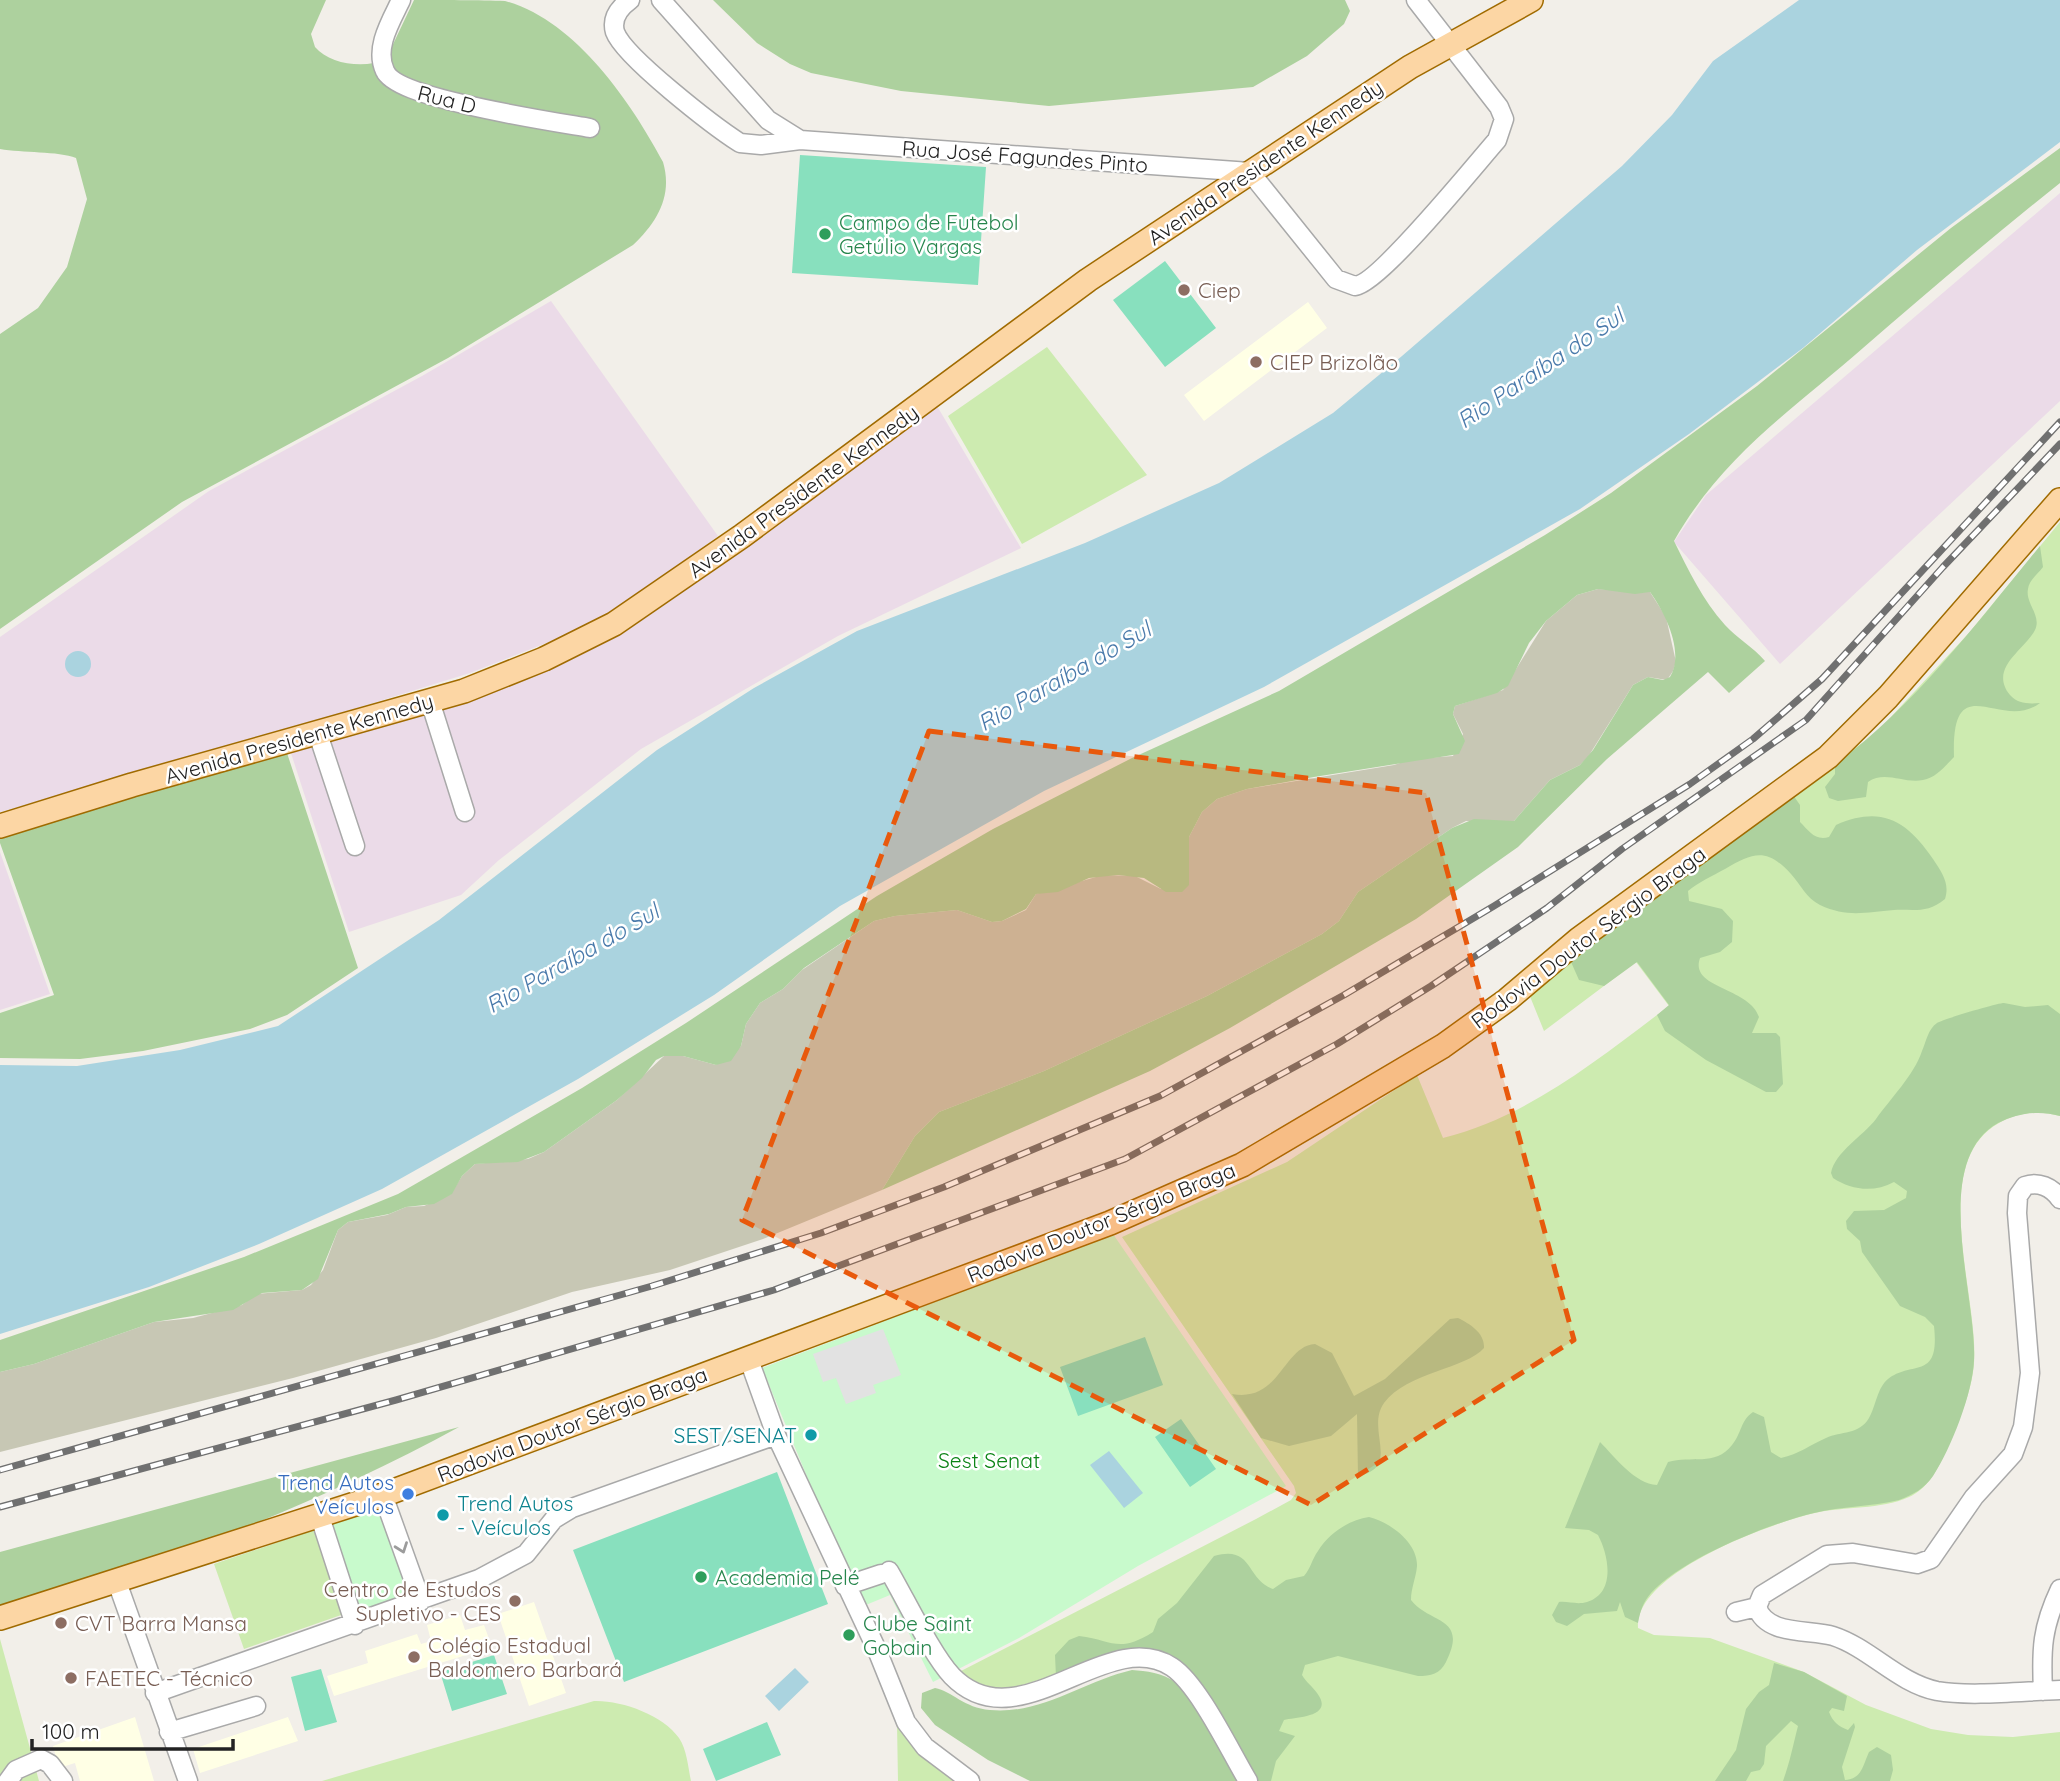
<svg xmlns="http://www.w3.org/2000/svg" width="2060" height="1781" font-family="Quicksand,sans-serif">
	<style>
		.industrial { fill: #ebdbe8 }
		.education { fill: #ffffe5 }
		.construction { fill: #c7c7b4 }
		.grass { fill: #cdebb0 }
		.forest { fill: #add19e }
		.park { fill: #c8facc }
		.pitch { fill: #88e0be }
		.parking { fill: #e2e2e2 }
		.water { fill: #aad3df }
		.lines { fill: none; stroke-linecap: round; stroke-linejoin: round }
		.minor-casing { stroke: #a9a9a9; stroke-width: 21 }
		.major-casing { stroke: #a06b00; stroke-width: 26 }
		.minor { stroke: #fff; stroke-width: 18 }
		.major { stroke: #fcd6a4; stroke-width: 23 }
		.rail-casing { stroke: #707070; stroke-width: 7 }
		.rail { stroke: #fff; stroke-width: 4.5; stroke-dasharray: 13; stroke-linecap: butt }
		.oneway { stroke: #9c9c9c }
		.marked { fill: #e8590c; fill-opacity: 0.2; stroke: #e8590c; stroke-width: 5; stroke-dasharray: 14 9; stroke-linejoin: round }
		.leisure-dot { fill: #2e9e5b; stroke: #fff; stroke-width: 2.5 }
		.education-dot { fill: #8d6e63; stroke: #fff; stroke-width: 2.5 }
		.culture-dot { fill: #0f9aa8; stroke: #fff; stroke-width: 2.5 }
		.shop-dot { fill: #3f7fe0; stroke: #fff; stroke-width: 2.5 }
		.labels { text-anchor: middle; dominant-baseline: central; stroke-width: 5; stroke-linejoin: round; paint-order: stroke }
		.street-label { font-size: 21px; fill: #222; stroke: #fff }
		.leisure-label { font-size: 21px; fill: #27864d; stroke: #fff; text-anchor: start }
		.education-label { font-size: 21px; fill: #785e54; stroke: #fff; text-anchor: start }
		.culture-label { font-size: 21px; fill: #0d838f; stroke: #fff; text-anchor: end }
		.park-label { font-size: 21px; fill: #0c8416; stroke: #fff }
		.shop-label { font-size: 21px; fill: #366cbe; stroke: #fff; text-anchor: end }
		.water-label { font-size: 23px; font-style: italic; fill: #4a7aab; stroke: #fff }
	</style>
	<rect width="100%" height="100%" fill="#f2efe9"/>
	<path class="industrial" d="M2060,193v208l-280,263 -106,-122 32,-47z
		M551,301l167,235 -118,86 -130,51 -197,61 -273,78v-175l209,-146 213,-115z
		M937,406l84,142 -183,88 -197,113 -142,111 -38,35 -112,37 -60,-185 208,-61z
		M0,852l50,142 -50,16z"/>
	<path class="education" d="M1308,302l19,26 -123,93 -20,-26z
		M534,1602l32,91 -37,13 -31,-92z
		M460,1615l5,15 19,-5 8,22 -158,49 -7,-20 41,-13 -3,-12 52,-17 4,10 10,-3 -4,-16z
		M135,1717l19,64h-74l-5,-18 -16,5 -6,-22z
		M288,1717l10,24 -98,32 -7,-24z"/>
	<path class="construction" d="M1598,589l52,3 16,25 10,45 -3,9 -6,9 -19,-3 -15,8 -45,72 -8,8 -30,15 -36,41h-48l-14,7 -94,64 -19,29 -17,13 -115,62 -163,75 -105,41 -24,24 -33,54 -119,49 -93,31 -98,22 -136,46 -143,40 -293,74v-80l34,-8 120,-42 39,-4 49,-13 14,-11 46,-4 9,-5 12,-15 15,-40 10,-8 39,-7 19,-8 18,-1 27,-12 11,-18 13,-12 53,-5 16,-7 73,-52 47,-44h19l33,9 25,-19 5,-22 14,-21 23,-14 19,-19 72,-49 21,-5 62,-6 35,12 10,-1 24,-11 10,-16 67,-19 32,1 26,13 28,-12v-40l13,-25 15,-13 30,-10 147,-24 18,-6 41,-3 10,-22 -10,-20 2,-8 48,-16 43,-69 31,-26z"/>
	<path class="grass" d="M1047,347l100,128 -125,69 -74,-128z
		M2060,522v594c-21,-6 -42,-4 -61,7 -72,40 -20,174 -25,240 -2,30 -17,62 -29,90 -8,18 -18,36 -36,44 -29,13 -64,9 -94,16 -44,10 -181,60 -177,115l16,7 56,3 94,34 62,33 65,24 37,6 45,2 47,-5v49h-802c-28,-46 -67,-143 -130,-129l-122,38 -24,-2 -21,-17 295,-152 35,-19 5,-7 -2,-7 -172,-249 165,-75 130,-87 26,63c87,-22 155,-79 226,-132l-33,-44 -92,69 -15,-37 120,-94 228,-168 91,-98z
		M314,1530l30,84 -100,35 -30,-85z
		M0,1639l39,142h-39z
		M594,1701c27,-1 69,14 85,37 8,12 9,29 12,43h-369z
		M897,1723l14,20 49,38h-62z"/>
	<path class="forest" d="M0,0h326l-15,34 4,13c15,18 51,22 71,12l28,-59c26,0 67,0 91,1 70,19 126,101 158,161 10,34 -6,60 -30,83l-185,113 -266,144 -182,127v-295l38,-26 29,-41 20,-68 -11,-41c-18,-7 -54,-5 -76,-9z
		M713,0h632l5,11 -6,13 -37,32 -54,31 -204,19 -148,-15 -90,-18 -21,-9 -33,-21z
		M2060,148v35c-67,53 -132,109 -197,165 -72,63 -140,107 -189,193 15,30 28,58 51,84 12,13 28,22 40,36l-36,32 -21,-21 -101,87 -89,88 -102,72 -186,109 -80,43 -268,119 33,-54 24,-24 105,-41 163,-75 115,-62 17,-13 19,-29 94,-64 22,-9 40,2 36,-41 30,-15 13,-15 40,-65 15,-8 15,3 7,-3c15,-25 -5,-64 -20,-85l-15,2 -37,-5 -21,6 -31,26 -17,22 -21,43 -11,7 -42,13 -2,8 12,27 -6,13 -145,23 -67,12 -30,10 -15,13 -13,25v48l-7,7h-16l-22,-14 -26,-3 -29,3 -31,14 -22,2 -10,15 -24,12 -10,1 -35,-12 -62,6 -21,5 -70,47 -21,21 -23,14 -14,21 -5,22 -10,15 -15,4 -33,-9h-19l-8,4 -14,18 -25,22 -73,52 -26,10 -43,2 -13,12 -10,18 -18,10 -28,3 -17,7 -41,8 -10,8 -20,49 -16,11 -40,3 -29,17 -79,12 -120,42 -34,8v-32l244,-83 154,-63 184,-106 104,-65 191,-127 116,-67 139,-71 147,-67 266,-156 66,-42 146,-107 194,-158z
		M2040,546l3,21c-5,7 -14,13 -15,22 -3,14 14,27 7,41 -10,20 -47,38 -25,65 8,9 19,9 30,8 -39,30 -89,-39 -86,54 -9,9 -18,21 -31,23 -19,4 -38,-10 -55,2l-2,15 -28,4 -9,-3 -4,-11 10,-13v-9c80,-60 142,-142 205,-219z
		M287,753l71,215 -71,47 -37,14 -107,22 -63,8 -80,-1v-45l54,-18 -54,-152v-9z
		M1793,795l7,10v17c9,9 15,19 29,15l7,-12c46,-20 71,-4 97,34 9,14 17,24 12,40 -18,15 -31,10 -51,11 -28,2 -46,8 -74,-5 -14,-7 -19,-20 -29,-31 -25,-27 -38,-21 -66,-5 -13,7 -26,13 -37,22l1,10 33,8 11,12 -1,21 -12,10 -20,6c-11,31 49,29 59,59l-7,16h24l4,4 3,47 -7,8h-10l-60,-32 -41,-29 -8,-16 12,-10 -32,-43 -33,24 -25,-6 -8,-18 78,-62z
		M2004,1003l21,4 23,-2 12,9v102c-21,-6 -42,-3 -62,7 -69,39 -21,173 -24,237 -1,32 -23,89 -41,116 -8,12 -20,19 -34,24 -28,7 -57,6 -85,13 -46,11 -131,45 -163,80 -8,9 -11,19 -13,30l-13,-6 -5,-15 -3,9 -33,3 -17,12 -11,-4 -4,-7 7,-13c9,-1 18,3 28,0 29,-9 22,-46 11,-67l-9,-5 -24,-2 35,-86c15,15 35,42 57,43l11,-23c23,-7 47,5 64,-17 10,-12 8,-24 21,-33l11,5 7,35 10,6c18,-4 29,-13 45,-20 15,-7 33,-3 43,-20 7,-12 8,-30 19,-39 25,-19 52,2 46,-53l-9,-9 -25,-11 -38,-54 -2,-11 -13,-12 -1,-8 8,-10 30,-1 22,-12 1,-7 -13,-9c-20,11 -43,8 -61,-4l-2,-5c4,-21 32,-37 45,-54 15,-21 38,-44 46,-68 4,-9 6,-22 15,-28 4,-3 60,-20 67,-20z
		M1458,1318c12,6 27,15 26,30 -18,21 -77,24 -100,55 -19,27 18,64 -26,73l-1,-62 -26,22 -42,10 -28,-8 -29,-44c48,9 51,-48 83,-50l17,9 22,43 31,-17 65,-60z
		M459,1427c-83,45 -168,84 -257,117 -66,24 -135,45 -202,67v-59z
		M1369,1517c21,5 49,26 48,49 -1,12 -6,22 -6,34 18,24 58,16 35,62 -6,12 -15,14 -28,14l-80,-20 -33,9 -3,10c4,7 10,11 15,18 18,24 -20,24 -33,27l-5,11 16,5 -19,25 -5,20h-13c-23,-37 -66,-135 -116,-133 -28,2 -60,20 -86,29l-1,-22 14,-15 10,-4c34,4 39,18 74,-4l5,-13 19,-16 37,-47c40,-11 31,23 59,33l13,-9 18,-4c7,-8 8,-17 14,-25 11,-18 31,-31 51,-34z
		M1774,1663l30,9 43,24 -3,15 -12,-3 -3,4c4,10 9,14 19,18l6,-7 1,4 -13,40 3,13c17,-1 18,-15 24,-28l8,-5 14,8 2,15 -3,11h-107c7,-19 10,-36 15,-55l-7,-5 -25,25 -2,18 -4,6 -9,2 -5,9h-31l21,-31 10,-41 13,-17 10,-7z
		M1132,1670c14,1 31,3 43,12 25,21 46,70 62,99h-207l-42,-21 -53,-35 -14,-17 1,-15 13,-5c17,3 29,20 55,22 51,5 94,-29 142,-40z"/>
	<path class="park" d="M1113,1234l173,252 -148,80 -119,72 -86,44 -43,-87 -29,12 -99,-239z
		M381,1507l33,92 -56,14 -32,-90z"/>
	<path class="pitch" d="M800,155l186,12 -8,118 -186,-12z
		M1165,261l51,67 -51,39 -52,-67z
		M1145,1337l18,48 -85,31 -18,-49z
		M1181,1419l35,50 -26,18 -35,-50z
		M777,1472l51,132 -204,78 -51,-132z
		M494,1655l13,39 -55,17 -12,-39z
		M321,1669l16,53 -32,9 -14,-54z
		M767,1722l14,33 -65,26 -13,-32z"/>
	<path class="parking" d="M883,1329l18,46 -28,10 3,8 -30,11 -10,-26 -13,4 -10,-28z"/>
	<path class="water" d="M1799,0h261v142l-143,108 -114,98 -114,86 -109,75 -316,178 -220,104 -204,115 -126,89 -136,84 -196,110 -123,55 -110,43 -149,47v-269l77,1 103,-16 98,-24 161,-106 218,-170 97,-62 103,-57 228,-88 134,-60 114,-70 69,-57 220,-190 50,-51 41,-54z
		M65 664a13 13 0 1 1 26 0a13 13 0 1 1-26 0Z
		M1109,1451l34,42 -19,15 -34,-43z
		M795,1668l14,14 -30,29 -14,-15z"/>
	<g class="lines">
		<defs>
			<path id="minor" d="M401,0c-10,21 -27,48 -16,71 12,28 171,51 205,57
				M630,0c-11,8 -19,18 -15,32 9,25 100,95 125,111l21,2 39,-5 450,32 86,107 19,7c24,-2 120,-121 142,-146l7,-21 -5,-12 -83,-107
				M661,0l107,120 32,20
				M430,701l35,111
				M318,734l37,112
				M2060,1199c-8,-12 -22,-18 -35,-13l-7,10 -1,17 13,160 -7,54 -10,27 -39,43 -43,62 -14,5 -64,-11 -26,2 -65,40 -5,12c9,29 53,22 76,29 37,12 65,47 104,55 33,6 88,0 123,-1
				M748,1357l28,78 101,215 29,72 19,25 45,34
				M383,1495l38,106
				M320,1517l35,108
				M889,1571c16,27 43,84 63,105 67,69 155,-52 220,-9 27,18 58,84 76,114
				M117,1582l71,199
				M845,1586l36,-12
				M1736,1612l21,-5
				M2043,1691c-2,-42 -1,-64 17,-102
				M155,1693l324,-114 47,-25 28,-35 18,-11 204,-73
				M169,1732l87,-26
				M8,1781l8,-11 25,-11 9,5 13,17"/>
			<path id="major" d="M0,826l132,-41 332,-94 80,-32 70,-35 128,-88 346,-256 322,-213 121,-67
				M0,1618l383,-123 727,-272 132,-58 201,-119 64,-46 72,-61 249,-182 60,-60 172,-197"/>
		</defs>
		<use href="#minor" class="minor-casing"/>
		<use href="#major" class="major-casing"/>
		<use href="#minor" class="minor"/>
		<use href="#major" class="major"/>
		<defs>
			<path id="rail" d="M0,1470l652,-184 169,-53 123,-46 216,-91 184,-101 150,-89 196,-122 63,-45 69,-60 238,-257
				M0,1507l396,-107 378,-110 351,-131 212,-115 94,-58 116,-78 75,-59 184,-129 137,-153 117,-123"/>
		</defs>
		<use href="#rail" class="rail-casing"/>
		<use href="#rail" class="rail"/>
	</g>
	<defs><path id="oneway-chevron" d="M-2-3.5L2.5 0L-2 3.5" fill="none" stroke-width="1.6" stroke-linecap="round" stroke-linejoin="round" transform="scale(1.75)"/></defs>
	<use class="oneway" href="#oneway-chevron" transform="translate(402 1548) rotate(70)"/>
	<path class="marked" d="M929,731l497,62 148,547 -263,165 -569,-285z"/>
	<g class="leisure-dot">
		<circle cx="825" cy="234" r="7"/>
		<circle cx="701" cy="1577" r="7"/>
		<circle cx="849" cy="1635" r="7"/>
	</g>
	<g class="education-dot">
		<circle cx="1184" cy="290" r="7"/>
		<circle cx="1256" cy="362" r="7"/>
		<circle cx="515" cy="1601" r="7"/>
		<circle cx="61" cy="1623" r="7"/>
		<circle cx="414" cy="1657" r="7"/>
		<circle cx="71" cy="1678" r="7"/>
	</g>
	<g class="culture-dot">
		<circle cx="811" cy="1435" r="7"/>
		<circle cx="443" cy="1515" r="7"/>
	</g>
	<circle class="shop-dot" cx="408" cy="1494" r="7"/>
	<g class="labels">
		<g class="street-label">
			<text transform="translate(447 99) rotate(14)">Rua D</text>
			<text transform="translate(1025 156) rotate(4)">Rua José Fagundes Pinto</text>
			<text transform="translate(1265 162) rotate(-34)">Avenida Presidente Kennedy</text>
			<text transform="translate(803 491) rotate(-36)">Avenida Presidente Kennedy</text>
			<text transform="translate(299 738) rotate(-16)">Avenida Presidente Kennedy</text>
			<text transform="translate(1588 937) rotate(-37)">Rodovia Doutor Sérgio Braga</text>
			<text transform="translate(1101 1222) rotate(-22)">Rodovia Doutor Sérgio Braga</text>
			<text transform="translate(572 1424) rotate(-21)">Rodovia Doutor Sérgio Braga</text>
		</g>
		<g class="leisure-label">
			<text x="839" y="222">Campo de Futebol<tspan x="839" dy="24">Getúlio Vargas</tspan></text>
			<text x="715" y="1577">Academia Pelé</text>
			<text x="863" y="1623">Clube Saint<tspan x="863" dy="24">Gobain</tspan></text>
		</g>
		<g class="education-label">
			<text x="1198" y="290">Ciep</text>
			<text x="1270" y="362">CIEP Brizolão</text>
			<text x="501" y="1589" text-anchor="end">Centro de Estudos<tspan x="501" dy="24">Supletivo - CES</tspan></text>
			<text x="75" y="1623">CVT Barra Mansa</text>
			<text x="428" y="1645">Colégio Estadual<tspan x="428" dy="24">Baldomero Barbará</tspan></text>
			<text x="85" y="1678">FAETEC - Técnico</text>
		</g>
		<g class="culture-label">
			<text x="797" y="1435">SEST/SENAT</text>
			<text x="457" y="1503" text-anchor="start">Trend Autos<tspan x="457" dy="24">- Veículos</tspan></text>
		</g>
		<g class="park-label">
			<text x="989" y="1460">Sest Senat</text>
		</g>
		<g class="shop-label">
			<text x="394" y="1482">Trend Autos<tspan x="394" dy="24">Veículos</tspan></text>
		</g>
		<g class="water-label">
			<text transform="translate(1540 368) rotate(-34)">Rio Paraíba do Sul</text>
			<text transform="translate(1064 676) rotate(-30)">Rio Paraíba do Sul</text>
			<text transform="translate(572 958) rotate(-30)">Rio Paraíba do Sul</text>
		</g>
	</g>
	<path d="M32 1739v10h201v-10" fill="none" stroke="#222222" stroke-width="3.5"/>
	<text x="42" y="1739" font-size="21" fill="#222222" stroke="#ffffff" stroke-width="5" paint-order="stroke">100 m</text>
</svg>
